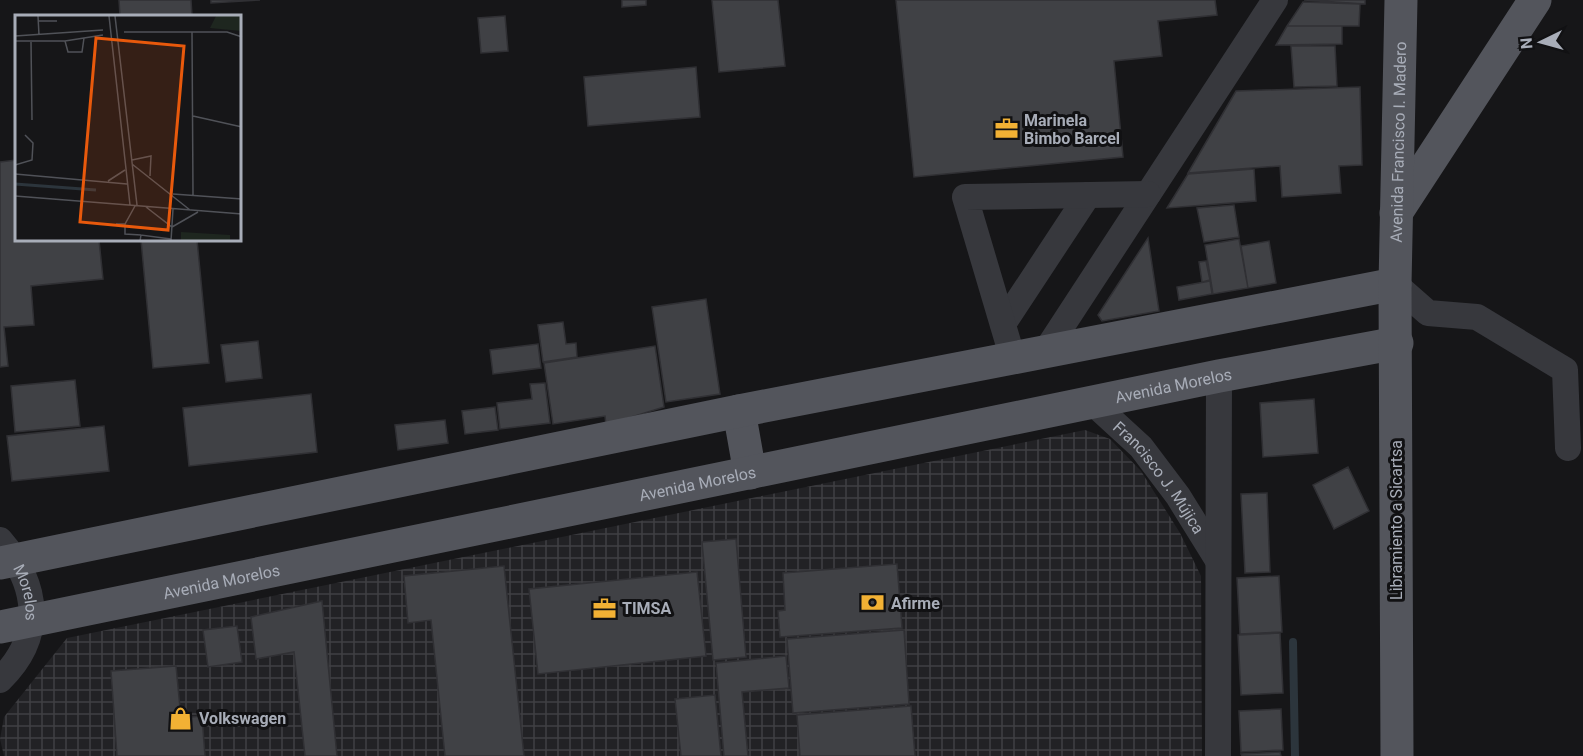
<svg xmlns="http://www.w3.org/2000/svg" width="1583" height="756" font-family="Roboto,sans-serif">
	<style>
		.industrial { fill: url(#industrial-grid) }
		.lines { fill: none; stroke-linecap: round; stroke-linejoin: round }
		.stream { stroke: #2c353c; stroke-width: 8 }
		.building { fill: #404145; stroke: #303034; stroke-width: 1.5 }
		.minor { stroke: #37383d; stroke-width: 26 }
		.major { stroke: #53555c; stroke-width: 33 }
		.labels { text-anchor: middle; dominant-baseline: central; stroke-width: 6; stroke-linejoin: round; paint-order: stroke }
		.poi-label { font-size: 16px; font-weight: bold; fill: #a8adb8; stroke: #111113; text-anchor: start }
		.street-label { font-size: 16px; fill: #a8adb8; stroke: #111113 }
		.inset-river { fill: none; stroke: #2c353c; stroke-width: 3 }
		.inset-road { fill: none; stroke: #505258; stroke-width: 1.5 }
		.view { fill: #e8590c; fill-opacity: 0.15; stroke: #e8590c; stroke-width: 3 }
		.inset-edge { fill: none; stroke: #a8adb8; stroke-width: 3 }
	</style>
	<defs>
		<pattern id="industrial-grid" width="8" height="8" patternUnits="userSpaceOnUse" patternTransform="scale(1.5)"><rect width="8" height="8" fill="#222225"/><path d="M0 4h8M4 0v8" fill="none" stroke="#3f3f43"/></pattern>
	</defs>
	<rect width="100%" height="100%" fill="#161618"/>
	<path class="industrial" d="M1085,430l25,9 31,32 39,62 21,43 1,180h-1198l-4,-17 4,-22 63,-79z"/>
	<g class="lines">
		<path class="stream" d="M1293,642l2,114"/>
	</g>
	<path class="building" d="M119,0h72l1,16h-72z
		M211,0h49l-49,3z
		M622,0h24v5l-24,2z
		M712,0h66l7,66 -66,6z
		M896,0h319l2,15 -59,6 4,35 -48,5 9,96 -209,20z
		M1304,0h61v4z
		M1303,2l57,2 -1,22h-72z
		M505,16l3,35 -27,2 -3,-35z
		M1287,26h55v18l-66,1z
		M1291,46h44l2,40 -43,1z
		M696,67l4,50 -112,9 -4,-49z
		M1360,87l2,78 -23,1 2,27 -59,4 -2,-31 -92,7 48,-82z
		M16,160v80h83l4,39 -72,7 3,39 -30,2 4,39 -8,1v-205z
		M1254,169l2,32 -89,7 21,-34z
		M1234,205l5,32 -35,5 -7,-34z
		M1148,238l11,73 -57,10 -4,-6z
		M1239,239l9,49 -35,6 -8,-49z
		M141,240h56l12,123 -56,5z
		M1269,241l7,42 -28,5 -7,-42z
		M1206,261l4,19 -8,2 -3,-20z
		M1210,281l2,13 -33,6 -2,-13z
		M706,299l14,95 -54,8 -14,-95z
		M563,322l3,22 10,-1 1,14 -34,5 -5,-37z
		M258,341l4,37 -36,4 -5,-37z
		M538,344l3,24 -48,6 -3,-24z
		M655,346l9,61 -58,18 -1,-9 -52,8 -9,-61z
		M75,380l5,46 -65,6 -4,-46z
		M545,383l5,40 -50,6 -3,-26 35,-4 -2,-15z
		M311,394l6,58 -128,14 -6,-58z
		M1314,399l4,54 -55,4 -3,-54z
		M495,407l3,23 -33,4 -3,-23z
		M445,420l3,23 -50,7 -3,-25z
		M104,426l5,45 -97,10 -5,-45z
		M1348,467l21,44 -35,18 -21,-44z
		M1267,493l3,79 -25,1 -4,-79z
		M736,539l10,118 -33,3 -11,-118z
		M897,564l5,64 -122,9 -2,-26 7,-1 -2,-37z
		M504,566l20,190h-79l-14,-136 -23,3 -4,-47z
		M697,572l9,84 -168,18 -9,-85z
		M1279,576l3,56 -42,2 -3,-56z
		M322,601l15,155h-32l-11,-104 -38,7 -5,-42z
		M237,626l5,36 -34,5 -5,-37z
		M904,630l5,74 -116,9 -6,-74z
		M1280,633l3,60 -42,2 -3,-60z
		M786,656l3,32 -47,4 6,64h-24l-8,-93z
		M176,666l5,52 21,-2 3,40h-88l-6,-85z
		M715,695l6,61h-40l-6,-57z
		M911,706l4,50h-115l-3,-41z
		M1281,709l2,41 -42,2 -2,-41z
		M1280,752l1,4h-39l-1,-2z"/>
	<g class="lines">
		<g class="minor">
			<path d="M1395,284l33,29 49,4 88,53 3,78"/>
			<path d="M1003,324l85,-129"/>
			<path d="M1045,352l230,-352"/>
			<path d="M1013,359l-48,-162 183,-3"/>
			<path id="s1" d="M1093,403l48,44 37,49 39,63"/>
			<path id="s2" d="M0,540c39,45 45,96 0,140"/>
			<path d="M1218,756l1,-380"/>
		</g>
		<g class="major">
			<path d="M1396,213l139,-213"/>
			<path d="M739,411l11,62"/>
			<path d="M0,563l739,-152 656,-127"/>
			<path id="s3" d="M0,627l1219,-251 178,-33"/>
			<path id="s4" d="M1397,756l-2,-472 6,-284"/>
		</g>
	</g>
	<defs>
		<symbol id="office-bare" viewBox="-9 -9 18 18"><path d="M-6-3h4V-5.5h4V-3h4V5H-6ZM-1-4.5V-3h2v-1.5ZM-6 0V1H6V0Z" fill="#f2b134" stroke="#111113" stroke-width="2.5" paint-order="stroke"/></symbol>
		<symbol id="bank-bare" viewBox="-9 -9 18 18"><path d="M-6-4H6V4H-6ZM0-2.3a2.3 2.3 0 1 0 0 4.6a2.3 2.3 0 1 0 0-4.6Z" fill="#f2b134" stroke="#111113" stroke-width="2.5" paint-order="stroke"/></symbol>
		<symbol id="shop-bare" viewBox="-9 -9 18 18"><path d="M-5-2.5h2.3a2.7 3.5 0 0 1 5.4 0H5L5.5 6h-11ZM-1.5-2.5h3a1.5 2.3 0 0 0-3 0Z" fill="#f2b134" stroke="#111113" stroke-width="2.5" paint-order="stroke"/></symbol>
	</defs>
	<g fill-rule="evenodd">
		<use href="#office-bare" x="990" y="112" width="33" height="33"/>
		<use href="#bank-bare" x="856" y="586" width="33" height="33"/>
		<use href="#office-bare" x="588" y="592" width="33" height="33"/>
		<use href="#shop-bare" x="164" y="702" width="33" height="33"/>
	</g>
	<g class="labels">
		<g class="poi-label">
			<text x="1024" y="120">Marinela<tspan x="1024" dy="18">Bimbo Barcel</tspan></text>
			<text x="891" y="603">Afirme</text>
			<text x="622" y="608">TIMSA</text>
			<text x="199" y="718">Volkswagen</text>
		</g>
		<g class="street-label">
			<text stroke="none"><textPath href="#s4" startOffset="614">Avenida Francisco I. Madero</textPath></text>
			<text stroke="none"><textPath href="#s3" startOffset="1198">Avenida Morelos</textPath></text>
			<text stroke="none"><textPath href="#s1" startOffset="100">Francisco J. Mújica</textPath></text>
			<text stroke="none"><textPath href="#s3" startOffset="712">Avenida Morelos</textPath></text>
			<text transform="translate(1396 520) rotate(-90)">Libramiento a Sicartsa</text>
			<text stroke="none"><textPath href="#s3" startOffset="226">Avenida Morelos</textPath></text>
			<text stroke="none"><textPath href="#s2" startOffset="60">Morelos</textPath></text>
		</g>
	</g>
	<g transform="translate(15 15)">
		<rect width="226" height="226" fill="#161618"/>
		<path d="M201,1h25v15l-31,-3zM166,217l49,3v6h-49z" fill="#1e261f"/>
		<path class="inset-river" d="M0,169l81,6"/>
		<path class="inset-road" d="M23,1l1,19M94,1l21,189M100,1l22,189M23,6h19M109,17h103l15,5M177,17l1,163M0,21l88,-6M0,26h50l38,-6M50,26l3,11h14l2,-14M16,27l1,78M178,101l49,11M117,145l19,-4 -1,20M117,149l58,46M0,150l17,-5 1,-17 -8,-8M0,159l112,10M93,166l17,-11M158,179l69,5M0,181l227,18M131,192l26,20 26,-15M101,209h9l10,-18M110,209v10l16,1M125,226l1,-6 30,4M156,226l2,-32"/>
		<path class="view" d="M81,23l88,8 -16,184 -88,-8z"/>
		<rect width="226" height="226" class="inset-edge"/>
	</g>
	<g transform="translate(1541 42) rotate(265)" stroke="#111113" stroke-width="4.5" paint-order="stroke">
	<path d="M0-4.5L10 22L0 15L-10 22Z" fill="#a8adb8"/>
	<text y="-9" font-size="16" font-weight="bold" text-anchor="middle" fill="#a8adb8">N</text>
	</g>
</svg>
